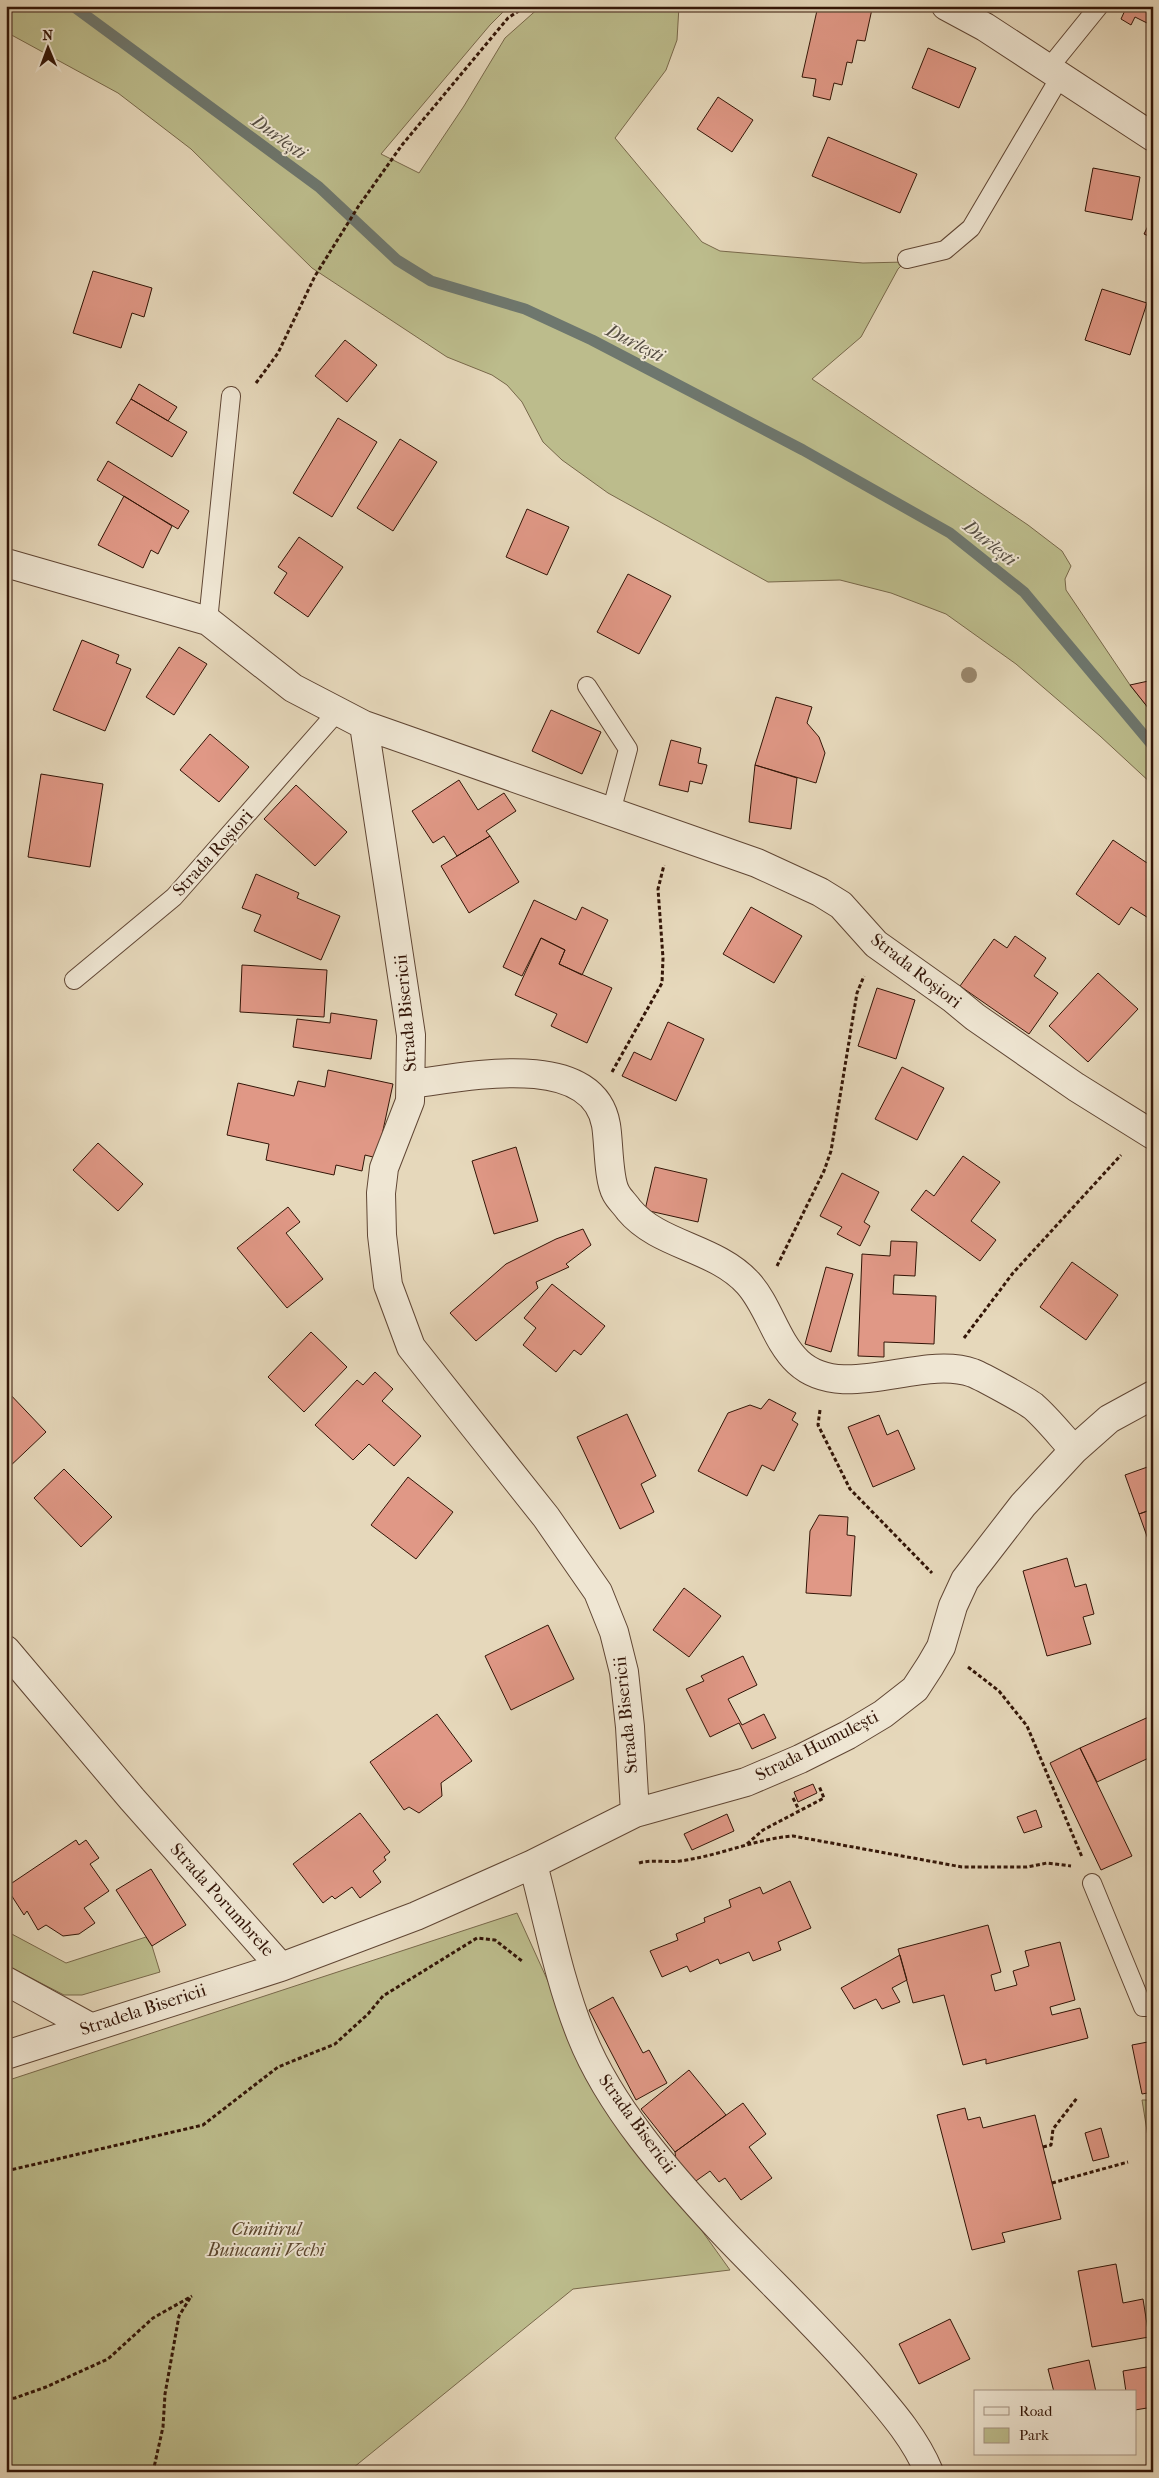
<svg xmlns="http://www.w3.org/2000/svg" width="1159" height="2478" font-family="'IM FELL French Canon',serif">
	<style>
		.green { fill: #bcbc8c; stroke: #78684a }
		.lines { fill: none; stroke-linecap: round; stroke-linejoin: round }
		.stream { stroke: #6e776e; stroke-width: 11 }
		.building { fill: #e09886; stroke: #331507 }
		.lane-casing { stroke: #604634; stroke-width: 20 }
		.street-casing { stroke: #604634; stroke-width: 30 }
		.path { stroke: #331507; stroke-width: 3; stroke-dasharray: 4 2.5; stroke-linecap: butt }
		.lane { stroke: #efe6d3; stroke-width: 18 }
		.street { stroke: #efe6d3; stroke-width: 28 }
		.tree { fill: #9a886e }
		.labels { text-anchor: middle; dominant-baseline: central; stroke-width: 4; stroke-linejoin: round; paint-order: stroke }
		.street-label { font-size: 18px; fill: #331507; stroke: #efe6d3 }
		.park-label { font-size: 18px; font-style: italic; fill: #5c472f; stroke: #efe6d3 }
		.water-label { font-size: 19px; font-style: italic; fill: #564e43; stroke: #efe6d3 }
	</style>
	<rect width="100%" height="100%" fill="#e6d8bb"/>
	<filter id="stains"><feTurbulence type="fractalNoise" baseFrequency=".004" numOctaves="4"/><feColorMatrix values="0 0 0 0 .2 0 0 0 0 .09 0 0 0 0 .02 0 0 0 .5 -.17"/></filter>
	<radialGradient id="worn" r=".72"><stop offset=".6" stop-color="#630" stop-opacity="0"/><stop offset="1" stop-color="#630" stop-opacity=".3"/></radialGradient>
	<path class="green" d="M6,6h503l-19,19 -109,129 38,19 45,-67 41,-68 36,-32h138l-2,34 -11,30 -51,68 87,104 18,9 143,12 42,-1 -7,7 -37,68 -49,42 216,146 34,26 9,15 -6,13 1,11 64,95 23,29v71l-53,-49 -84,-72 -70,-50 -55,-21 -51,-13 -72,2 -160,-89 -46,-33 -19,-18 -21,-40 -15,-17 -15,-10 -45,-18 -135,-89 -121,-119 -73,-56 -112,-61z
		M517,1913l74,163 139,194 -157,19 -225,183h-342v-391z
		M8,1932l58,31 80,-26 6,9 8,26 -78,23h-18l-58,-30v-29z
		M1142,2100h11v68z"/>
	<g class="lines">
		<path class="stream" d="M73,6l246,181 78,73 34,21 94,28 67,31 211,110 147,83 74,59 129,154"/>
	</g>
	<path class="building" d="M818,6h46l8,3 -7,32 -8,-1 -5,23 -5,-1 -5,23 -8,-2 -4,17 -17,-4 3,-17 -14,-2z
		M1127,6h26v20l-18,-9 -4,8 -10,-6z
		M928,48l48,20 -17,40 -47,-20z
		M718,97l35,23 -21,32 -35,-23z
		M828,137l89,37 -17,39 -88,-37z
		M1093,168l47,9 -8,43 -47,-9z
		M1153,216v22l-9,-4z
		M93,271l59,17 -8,29 -12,-4 -11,35 -48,-15z
		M1102,289l45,14 -17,52 -45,-15z
		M345,340l32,25 -30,37 -32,-26z
		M139,384l38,23 -9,14 -37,-22z
		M131,399l56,33 -15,25 -56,-34z
		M338,418l39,24 -45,75 -39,-24z
		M400,439l37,23 -44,69 -36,-23z
		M108,461l81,50 -11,18 -81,-49z
		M124,496l48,30 -14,28 -7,-4 -8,18 -45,-23z
		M527,509l42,18 -22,48 -41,-18z
		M299,537l44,30 -35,50 -34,-24 13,-20 -9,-6z
		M628,574l43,22 -32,58 -42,-22z
		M82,640l37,15 -3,8 15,6 -26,62 -52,-21z
		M179,647l28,17 -33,51 -28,-18z
		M1153,680v34l-23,-29z
		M776,697l36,10 -5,16 12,14 6,16 -9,30 -61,-18z
		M551,710l50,22 -19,42 -50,-23z
		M210,734l39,33 -30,35 -39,-32z
		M671,740l30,8 -3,15 9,2 -5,19 -12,-3 -2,11 -29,-7z
		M755,765l42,13 -6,51 -42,-7z
		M41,774l62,10 -13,83 -62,-10z
		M459,780l19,30 26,-17 12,18 -30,20 4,5 -33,20 -13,-20 -11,7 -21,-32z
		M296,785l51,47 -32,34 -51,-47z
		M490,836l29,46 -50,31 -28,-47z
		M1113,840l40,27v54l-22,-14 -12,18 -43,-31z
		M256,874l43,19 -2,5 43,18 -19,44 -67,-29 7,-16 -19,-7z
		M534,900l42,20 6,-13 26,13 -26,55 -23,-11 6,-14 -24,-12 -19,38 -19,-9z
		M751,907l51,29 -28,47 -51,-29z
		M1015,936l31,22 -12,18 24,17 -29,41 -69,-48 34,-47 13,9z
		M541,938l24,12 -6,14 53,24 -25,55 -36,-17 6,-12 -42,-19z
		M242,965l85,5 -3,47 -84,-5z
		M1098,973l40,36 -50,53 -39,-36z
		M877,988l38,12 -19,59 -38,-13z
		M331,1013l46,7 -6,39 -78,-12 4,-28 33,4z
		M668,1022l36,17 -28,62 -54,-25 12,-24 17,8z
		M902,1067l42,21 -27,52 -42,-21z
		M328,1070l65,14 -16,74 -12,-3 -3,16 -26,-6 -2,10 -68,-15 3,-16 -42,-9 11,-52 56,13 4,-15 27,6z
		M98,1143l45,41 -25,27 -45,-41z
		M516,1147l22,74 -44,13 -22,-73z
		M963,1156l37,26 -29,39 25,19 -16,21 -69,-51 15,-20 8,6z
		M655,1167l52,12 -9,43 -53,-12z
		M842,1173l37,19 -15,30 6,4 -10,20 -23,-12 5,-7 -22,-11z
		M288,1207l12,15 -14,11 37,46 -36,29 -50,-60z
		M583,1229l8,16 -25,19 3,3 -33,15 2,6 -62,53 -26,-28 56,-49 50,-25z
		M891,1241l26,1 -2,34 -21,-1 -1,19 43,2 -2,48 -50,-2v15l-26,-1 4,-102 28,2z
		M1072,1262l46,33 -32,45 -46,-33z
		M826,1267l27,7 -22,78 -26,-8z
		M552,1284l53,42 -24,29 -7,-5 -18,22 -33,-27 13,-17 -12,-10z
		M311,1332l36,35 -43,45 -36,-35z
		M375,1372l18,17 -11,12 39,35 -27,30 -25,-22 -16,16 -38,-35 42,-45 6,5z
		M6,1390l40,42 -40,38z
		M769,1399l27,14 -4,7 6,4 -24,47 -12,-6 -15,31 -49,-25 30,-58 22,-8 11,4z
		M627,1414l29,62 -15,8 13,28 -34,17 -43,-92z
		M879,1415l8,20 11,-5 17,39 -42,18 -25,-60z
		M1153,1465v44l-14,5 -14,-39z
		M64,1469l48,48 -31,30 -47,-49z
		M408,1477l45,35 -37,47 -45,-34z
		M1153,1509v44l-14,-39z
		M819,1515l29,2 -1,18 8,1 -4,60 -45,-3 4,-62z
		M1067,1558l8,29 11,-3 8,30 -11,3 8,27 -44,12 -24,-85z
		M684,1588l37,28 -32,41 -36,-27z
		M548,1625l26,54 -63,31 -26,-54z
		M743,1656l14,29 -29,14 14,26 22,-11 12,24 -24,11 -13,-26 -29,14 -24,-48 18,-8 -3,-5z
		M437,1714l35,47 -31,22 1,13 -23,17 -10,-6 -5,3 -34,-48z
		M1153,1715v41l-56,26 -17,-34z
		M1080,1748l52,108 -31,14 -51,-107z
		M813,1784l4,9 -19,9 -4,-10z
		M1036,1810l6,17 -18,6 -7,-16z
		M360,1813l30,39 -6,5 2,3 -13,11 8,11 -21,16 -8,-11 -17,12 -3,-3 -9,7 -30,-39z
		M727,1814l7,17 -42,19 -8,-16z
		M76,1840l3,5 7,-5 13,18 -9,6 19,27 -25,17 11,15 -16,11 -16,2 -17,-11 -8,5 -11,-19 -3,4 -18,-28z
		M151,1869l35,56 -34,21 -36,-56z
		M790,1881l21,47 -33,14 3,8 -28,11 -4,-9 -29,12 -2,-5 -28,13 -3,-6 -25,11 -12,-26 28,-11 -2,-6 29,-12 -1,-4 27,-11 -2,-7 31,-13 3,7z
		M988,1925l13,47 -10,3 4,16 22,-6 -4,-14 16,-5 -4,-15 35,-9 15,58 -25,7 2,8 28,-7 8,30 -102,26v-5l-23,6 -19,-70 -31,8 -15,-54z
		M900,1955l7,25 -15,8 8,14 -18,7 -6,-10 -22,10 -13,-21z
		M613,1997l30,56 6,-3 18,33 -31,17 -47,-90z
		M1153,2041v51l-11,2 -10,-49z
		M689,2070l37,45 -51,37 -34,-43z
		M743,2103l23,31 -17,13 23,31 -31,22 -16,-22 -6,4 -9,-11 -17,12 -17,-23 -1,-8z
		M965,2108l3,12 12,-3 3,11 52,-13 26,104 -59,14 3,9 -33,8 -35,-135z
		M1101,2128l8,29 -16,4 -8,-28z
		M1116,2264l7,39 20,-4 6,38 -57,10 -14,-76z
		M950,2319l20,40 -51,25 -20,-40z
		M1089,2360l7,32h-42l-6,-23z
		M1153,2366v41l-18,3v-18h-9l-3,-21z"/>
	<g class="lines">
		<defs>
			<path id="lane" d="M1048,69l51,-63
				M907,259l38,-9 26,-22 89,-151
				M208,621l23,-225
				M587,686l41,63 -17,63
				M74,980l100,-83 164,-186
				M1092,1883l51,124h10"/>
			<path id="street" d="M946,6l39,21 168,110
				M6,563l202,58 85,67 71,37 393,138 63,29 21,13 35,39 76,54 23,19 101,70 77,48
				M364,725l47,310 -1,66 -26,67 -3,25 1,42 6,50 23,62 135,170 52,75 16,40 10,40 6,55 5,86
				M412,1084c52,-7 181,-35 194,41 3,17 2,54 10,68 3,6 9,11 13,17 30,36 86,37 119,73 21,23 27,57 50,79 45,42 123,-8 175,11 10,4 52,27 60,33 15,13 28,30 41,44
				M6,1650l126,149 149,168 135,-51 117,-52
				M6,1981l84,46
				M6,2055l275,-88
				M929,2472c-14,-34 -38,-61 -62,-89 -46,-54 -98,-102 -146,-153 -52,-56 -112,-124 -140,-195 -22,-55 -33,-114 -48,-171l102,-51 111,-31 54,-23 48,-24 35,-21 32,-25 15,-23 11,-19 12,-41 12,-26 58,-75 51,-55 35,-31 44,-24"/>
		</defs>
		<use href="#lane" class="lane-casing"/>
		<use href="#street" class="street-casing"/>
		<path class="path" d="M256,383l22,-30 37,-77 43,-69 44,-62 106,-127 18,-12
			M612,1072l50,-89 1,-25 -5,-69 6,-24
			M777,1266l47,-95 7,-20 26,-158 7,-17
			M964,1338l49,-65 108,-118
			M820,1410l-2,15 32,64 82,84
			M968,1667l31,24 28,35 55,131
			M793,1798l6,12
			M747,1844l16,-14 61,-32 -5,-12
			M639,1863c14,-4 27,0 41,-2 39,-5 74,-22 113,-25l169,31h65l20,-4 24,3
			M1043,2147l8,-2 2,-16 24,-31
			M6,2171l197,-46 75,-58 57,-23 33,-30 15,-18 94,-58 18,2 27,21
			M1052,2183l76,-21
			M6,2399l9,-1 31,-11 62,-28 45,-41 39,-22
			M153,2472l10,-45 2,-33 14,-78 11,-18"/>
		<use href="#lane" class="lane"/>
		<use href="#street" class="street"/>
	</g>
	<circle class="tree" cx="969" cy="675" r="8"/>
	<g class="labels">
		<g class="street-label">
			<text transform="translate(213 853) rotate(-48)">Strada Roșiori</text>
			<text transform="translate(916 971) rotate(38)">Strada Roșiori</text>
			<text transform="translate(406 1013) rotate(-95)">Strada Bisericii</text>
			<text transform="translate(626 1715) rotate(-96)">Strada Bisericii</text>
			<text transform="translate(817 1746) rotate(-27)">Strada Humulești</text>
			<text transform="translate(222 1900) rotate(48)">Strada Porumbrele</text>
			<text transform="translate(143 2010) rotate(-18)">Stradela Bisericii</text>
			<text transform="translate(637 2124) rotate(54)">Strada Bisericii</text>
		</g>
		<g class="park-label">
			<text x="266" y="2229">Cimitirul<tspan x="266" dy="21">Buiucanii Vechi</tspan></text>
		</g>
		<g class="water-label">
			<text transform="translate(279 137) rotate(36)">Durlești</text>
			<text transform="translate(635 343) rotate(27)">Durlești</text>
			<text transform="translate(990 543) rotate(39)">Durlești</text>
		</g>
	</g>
	<rect width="1159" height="2478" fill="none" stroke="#e6d8bb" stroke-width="25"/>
	<rect x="8" y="8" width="1144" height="2463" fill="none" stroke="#331507" stroke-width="2.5"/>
	<rect x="12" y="12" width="1134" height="2453" fill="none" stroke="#331507"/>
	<rect x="974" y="2390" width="162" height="65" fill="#efe6d3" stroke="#a49281"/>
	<rect x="984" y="2407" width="25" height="8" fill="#efe6d3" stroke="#a49281"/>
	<text x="1019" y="2416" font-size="15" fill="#331507">Road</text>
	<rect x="984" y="2428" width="25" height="15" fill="#bcbc8c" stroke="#a49281"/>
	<text x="1019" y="2440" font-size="15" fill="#331507">Park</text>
	<g transform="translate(48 48) rotate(359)" stroke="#efe6d3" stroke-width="4" paint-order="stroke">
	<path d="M0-4L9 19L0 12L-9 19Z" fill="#331507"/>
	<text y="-8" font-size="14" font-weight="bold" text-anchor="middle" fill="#331507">N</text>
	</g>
	<rect width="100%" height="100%" filter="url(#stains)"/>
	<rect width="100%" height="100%" fill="url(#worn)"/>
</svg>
